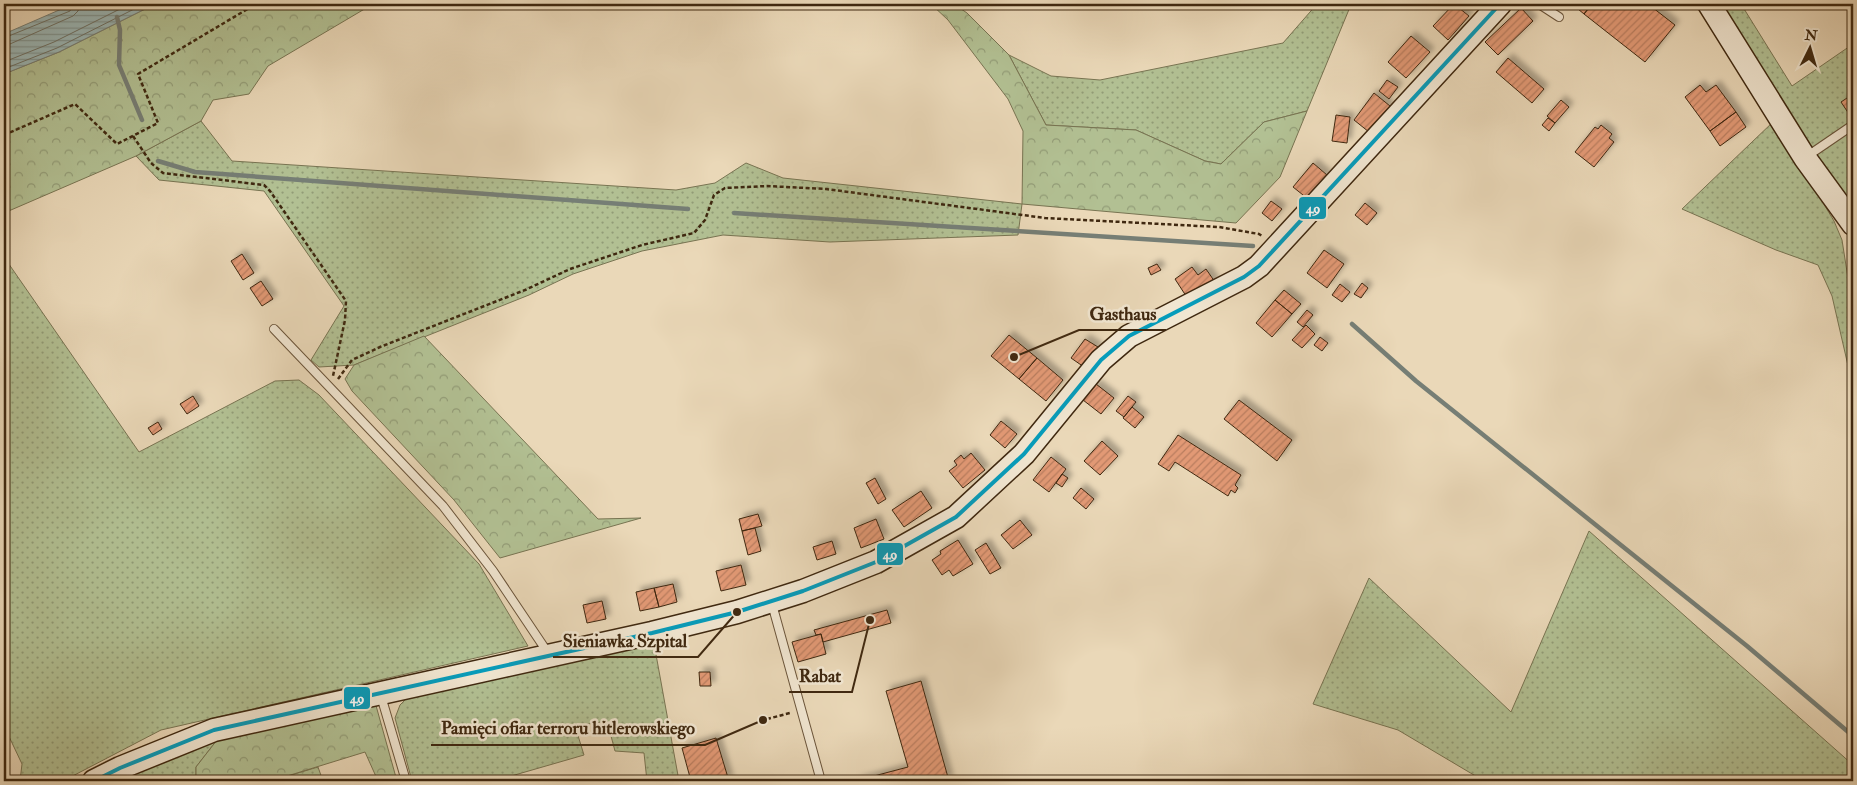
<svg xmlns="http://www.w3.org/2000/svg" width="1857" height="785" font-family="'IM FELL Double Pica',serif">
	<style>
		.grass { fill: url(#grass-dots); stroke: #787452 }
		.forest { fill: url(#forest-crowns); stroke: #787452 }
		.water { fill: url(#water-rules); stroke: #767e75 }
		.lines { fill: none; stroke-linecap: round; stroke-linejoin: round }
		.shore { stroke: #6d7064; stroke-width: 1 }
		.stream { stroke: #767e75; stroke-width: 4.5 }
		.building { fill: url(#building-hatch); stroke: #3f2810; filter: url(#shadow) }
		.lane-casing { stroke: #6a543a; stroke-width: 10 }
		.secondary-casing { stroke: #3f2810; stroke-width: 25 }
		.path { stroke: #3f2810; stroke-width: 2.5; stroke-dasharray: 4 2.5; stroke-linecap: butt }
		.lane { stroke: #f1e6d1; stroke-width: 8 }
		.secondary { stroke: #f1e6d1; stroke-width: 22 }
		.bus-1-casing { stroke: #f1e6d1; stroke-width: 8 }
		.bus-1 { stroke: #069cbb; stroke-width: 4 }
		.leader { fill: none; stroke: #3f2810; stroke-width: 2 }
		.callout-dot { fill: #3f2810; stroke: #f1e6d1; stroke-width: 2 }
		.callout-label { font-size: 18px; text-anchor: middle; font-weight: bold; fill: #3f2810; stroke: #f1e6d1; stroke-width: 5; stroke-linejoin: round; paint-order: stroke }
		.line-badge { stroke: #f1e6d1; stroke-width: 2 }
		.badge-label { font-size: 14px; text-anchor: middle; font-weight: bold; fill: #fff }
	</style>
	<defs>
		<pattern id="grass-dots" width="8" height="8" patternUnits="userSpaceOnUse" patternTransform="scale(1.25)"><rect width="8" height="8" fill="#b2c093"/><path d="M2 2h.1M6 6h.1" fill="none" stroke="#929c77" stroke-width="1.8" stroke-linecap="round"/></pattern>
		<pattern id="forest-crowns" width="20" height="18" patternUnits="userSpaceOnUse" patternTransform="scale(1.25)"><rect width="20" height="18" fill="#b2c093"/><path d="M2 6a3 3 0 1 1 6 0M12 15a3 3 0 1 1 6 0" fill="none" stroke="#929c77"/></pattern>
		<pattern id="water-rules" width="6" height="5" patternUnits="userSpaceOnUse" patternTransform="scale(1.25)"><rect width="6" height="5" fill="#9bb8b8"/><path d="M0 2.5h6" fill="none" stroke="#809694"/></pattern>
		<pattern id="building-hatch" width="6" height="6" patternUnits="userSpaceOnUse" patternTransform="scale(1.25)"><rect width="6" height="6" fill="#e29975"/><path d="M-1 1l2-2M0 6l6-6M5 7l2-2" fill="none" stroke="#b97d5f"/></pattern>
		<filter id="shadow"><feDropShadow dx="4.5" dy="-4.5" stdDeviation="2.5" flood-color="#0004"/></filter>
	</defs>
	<rect width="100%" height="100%" fill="#ead8b8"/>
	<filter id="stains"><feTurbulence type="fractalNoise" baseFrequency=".004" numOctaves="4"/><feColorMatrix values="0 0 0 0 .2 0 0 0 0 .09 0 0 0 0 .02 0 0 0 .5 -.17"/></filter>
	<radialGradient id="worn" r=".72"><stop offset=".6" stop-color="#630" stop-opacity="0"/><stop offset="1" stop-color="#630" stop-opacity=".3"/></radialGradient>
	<path class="grass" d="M1317,4h18l15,3 -43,104 -43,11 -43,42 -16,-3 -69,-31 -90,-5 -37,-70 42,21 49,4 183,-37z
		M1718,4h23l51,82 61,-42v155l-2,2 -34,-37z
		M201,121l31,40 444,29 39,-7 31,-20 37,15 239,26 -4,31 -188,7 -107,-7 -81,16 -69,23 -44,21 -175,70 -35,2 -8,-7 33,-54 -80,-115 -105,-11 -23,-24z
		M1774,121l60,100 8,19 11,70v59l-4,1 -17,-74 -14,-31 -42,-15 -94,-41z
		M4,257l135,195 136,-71 24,-1 20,15 160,169 49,82 -367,84 -98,51h-43l2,-17 -18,-38z
		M1589,531l264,234v16h-369l-86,-51 -85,-26 56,-126 142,134z
		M653,638l26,143h-32l-3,-28 -29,-2 -8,-30 -32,5 9,29 -90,26h-82l-17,-63 5,-13 13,-13z
		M217,740l-21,27v14h-87z
		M318,767l5,14h-52z"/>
	<path class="forest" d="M155,4h218l-105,62 -19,28 -36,6 -12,21 -65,35 -132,57v-139l55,-22z
		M931,4h23l13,9 42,42 37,70 90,5 69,31 16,3 43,-42 43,-11 -27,66 -44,46 -214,-19 1,-73 -15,-32 -60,-79z
		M424,336l174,183 43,-1 -141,40 -46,-58 -102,-109 -7,-12 9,-14z
		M375,702l22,79h-19l-13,-29 -94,29h-75v-14l21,-27z"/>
	<path class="water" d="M73,4h82l-96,48 -55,22v-40z"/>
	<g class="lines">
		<path class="shore" d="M4,38l66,-27 3,-7
			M4,45l6,-1 63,-28 5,-5 2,-7
			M4,62l50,-20 76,-38
			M4,69l53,-21 87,-44"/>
		<path class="stream" d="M117,17l3,13 -1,35 23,55
			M158,161l37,11 493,37
			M734,213l519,33
			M1352,324l64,57 331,265 106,90"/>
	</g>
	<path class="building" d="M1454,4l15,12 -21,24 -15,-14z
		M1572,4h20l-8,10z
		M1592,4h56l27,21 -30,37 -61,-48z
		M1521,8l12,13 -35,34 -13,-13z
		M1411,36l19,16 -24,26 -18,-16z
		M1508,58l36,31 -12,14 -36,-31z
		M1387,80l11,7 -9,12 -10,-8z
		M1700,85l6,7 10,-7 20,27 -26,19 -25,-34z
		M1374,93l16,13 -21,26 -15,-12z
		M1853,94v26l-12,-18z
		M1561,100l8,7 -14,16 -8,-7z
		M1736,112l10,15 -26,19 -10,-15z
		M1336,115l14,2 -3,26 -15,-2z
		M1548,118l7,5 -6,8 -7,-6z
		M1601,125l11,9 -3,4 5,4 -20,25 -19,-15 20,-25 3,2z
		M1313,163l14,12 -19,24 -15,-12z
		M1271,201l11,8 -10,12 -10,-8z
		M1365,203l12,10 -10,12 -12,-10z
		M1324,250l20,14 -17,24 -20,-15z
		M242,254l12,19 -11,7 -12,-19z
		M1157,264l4,6 -10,5 -3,-7z
		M1192,267l6,8 8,-6 9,13 -27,17 -13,-20z
		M261,281l12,18 -11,7 -12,-18z
		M1362,283l6,5 -7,10 -7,-4z
		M1340,284l10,8 -8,10 -10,-7z
		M1284,290l17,14 -9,10 -17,-14z
		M1275,300l17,14 -20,23 -16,-14z
		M1307,310l6,5 -10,12 -6,-5z
		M1306,325l9,9 -13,14 -10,-8z
		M1009,335l28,23 -18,21 -28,-23z
		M1320,337l8,6 -6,8 -8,-6z
		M1085,339l13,8 -14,20 -13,-9z
		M1037,358l26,22 -17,21 -27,-22z
		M1096,384l18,14 -13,16 -18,-14z
		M193,396l6,10 -12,8 -7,-10z
		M1128,396l8,6 -12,15 -8,-6z
		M1239,400l53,40 -15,21 -53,-42z
		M1132,407l12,10 -9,11 -12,-10z
		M1001,421l16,13 -12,14 -15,-13z
		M158,422l4,7 -9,6 -5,-7z
		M1178,435l63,40 -6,10 3,3 -3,5 -4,-3 -3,6 -53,-34 -6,9 -11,-7z
		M1102,441l16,15 -18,19 -16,-14z
		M971,453l14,17 -22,18 -14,-17 8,-6 -3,-4 7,-6 3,4z
		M1051,457l15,12 -17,23 -16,-12z
		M1062,474l6,4 -6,9 -6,-4z
		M875,478l11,21 -8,5 -12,-21z
		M1081,488l13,11 -8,10 -13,-11z
		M921,491l11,17 -28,19 -12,-17z
		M758,514l4,12 -20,5 -3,-12z
		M876,519l8,20 -23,9 -7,-20z
		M1020,520l12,15 -19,14 -12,-14z
		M755,528l6,23 -13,4 -6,-24z
		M958,540l15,24 -20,12 -4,-6 -7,5 -10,-15 9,-6 -1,-3z
		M832,541l4,13 -19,6 -4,-13z
		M986,543l15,25 -11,6 -15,-24z
		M741,565l5,20 -25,6 -5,-20z
		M673,584l4,18 -18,5 -5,-19z
		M654,588l5,19 -19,4 -4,-19z
		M602,601l4,18 -19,4 -4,-18z
		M887,610l4,13 -68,19 -2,-8 -5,1 -2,-5z
		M821,634l5,20 -28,8 -6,-20z
		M699,672h11l1,14h-11z
		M921,681l28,100h-94l53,-14 -22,-76z
		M716,738l13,43h-38l-9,-33z"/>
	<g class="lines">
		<defs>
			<path id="lane" d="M1539,4l20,13
				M1806,157l44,-30
				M274,329l169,177 50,65 55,82
				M772,604l49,177
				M381,696l25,85"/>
			<path id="secondary" d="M1709,4l96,154 48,66
				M94,781l26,-13 94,-38 438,-97 85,-21 66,-21 73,-29 80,-45 68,-63 77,-94 28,-24 115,-59 15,-11 241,-262"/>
		</defs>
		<use href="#lane" class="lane-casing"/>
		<use href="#secondary" class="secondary-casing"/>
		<path class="path" d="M4,135l71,-31 42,40 41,-21 -20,-49 118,-70
			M133,136l18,27 12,10 101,12 6,6 76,110 -1,19 -12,56
			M1853,266l-2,4 2,10
			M338,379l14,-19 28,-13 145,-57 45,-21 72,-24 52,-12 11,-13 9,-25 11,-7 42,-2 59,3 219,29 174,9 40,7 3,2
			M767,719l23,-6"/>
		<use href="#lane" class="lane"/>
		<use href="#secondary" class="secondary"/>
		<defs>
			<path id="bus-1" d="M94,781l26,-13 94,-38 438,-97 85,-21 66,-21 73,-29 80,-45 68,-63 77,-94 28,-24 115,-59 15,-11 241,-262"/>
		</defs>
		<use href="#bus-1" class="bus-1-casing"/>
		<use href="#bus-1" class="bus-1"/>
	</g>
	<path class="leader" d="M1014 357L1079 330H1166M737 612L698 657H553M870 620L852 692H789M763 720L705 745H431"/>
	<g class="callout-dot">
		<circle cx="1014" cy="357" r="5"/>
		<circle cx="737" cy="612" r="5"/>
		<circle cx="870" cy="620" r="5"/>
		<circle cx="763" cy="720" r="5"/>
	</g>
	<g class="callout-label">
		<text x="1123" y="320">Gasthaus</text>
		<text x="625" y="647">Sieniawka Szpital</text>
		<text x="820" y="682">Rabat</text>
		<text x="568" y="734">Pamięci ofiar terroru hitlerowskiego</text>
	</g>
	<g class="line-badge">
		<rect x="1298" y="196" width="29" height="24" rx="5" fill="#069cbb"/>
		<rect x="876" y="542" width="28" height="24" rx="5" fill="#069cbb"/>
		<rect x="343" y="686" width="28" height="24" rx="5" fill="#069cbb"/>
	</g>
	<g class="badge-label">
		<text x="1313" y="213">49</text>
		<text x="890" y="559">49</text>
		<text x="357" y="703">49</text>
	</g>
	<rect width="1857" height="785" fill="none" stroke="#ead8b8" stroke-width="20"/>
	<rect x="5" y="5" width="1847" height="775" fill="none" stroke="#3f2810" stroke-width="2.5"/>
	<rect x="10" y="10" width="1837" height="765" fill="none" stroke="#3f2810"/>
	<g transform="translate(1810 48) rotate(5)" stroke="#f1e6d1" stroke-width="4" paint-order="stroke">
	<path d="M0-4L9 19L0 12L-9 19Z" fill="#3f2810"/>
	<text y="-8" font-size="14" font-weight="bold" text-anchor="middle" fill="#3f2810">N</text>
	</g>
	<rect width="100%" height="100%" filter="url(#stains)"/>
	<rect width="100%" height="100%" fill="url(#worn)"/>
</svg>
